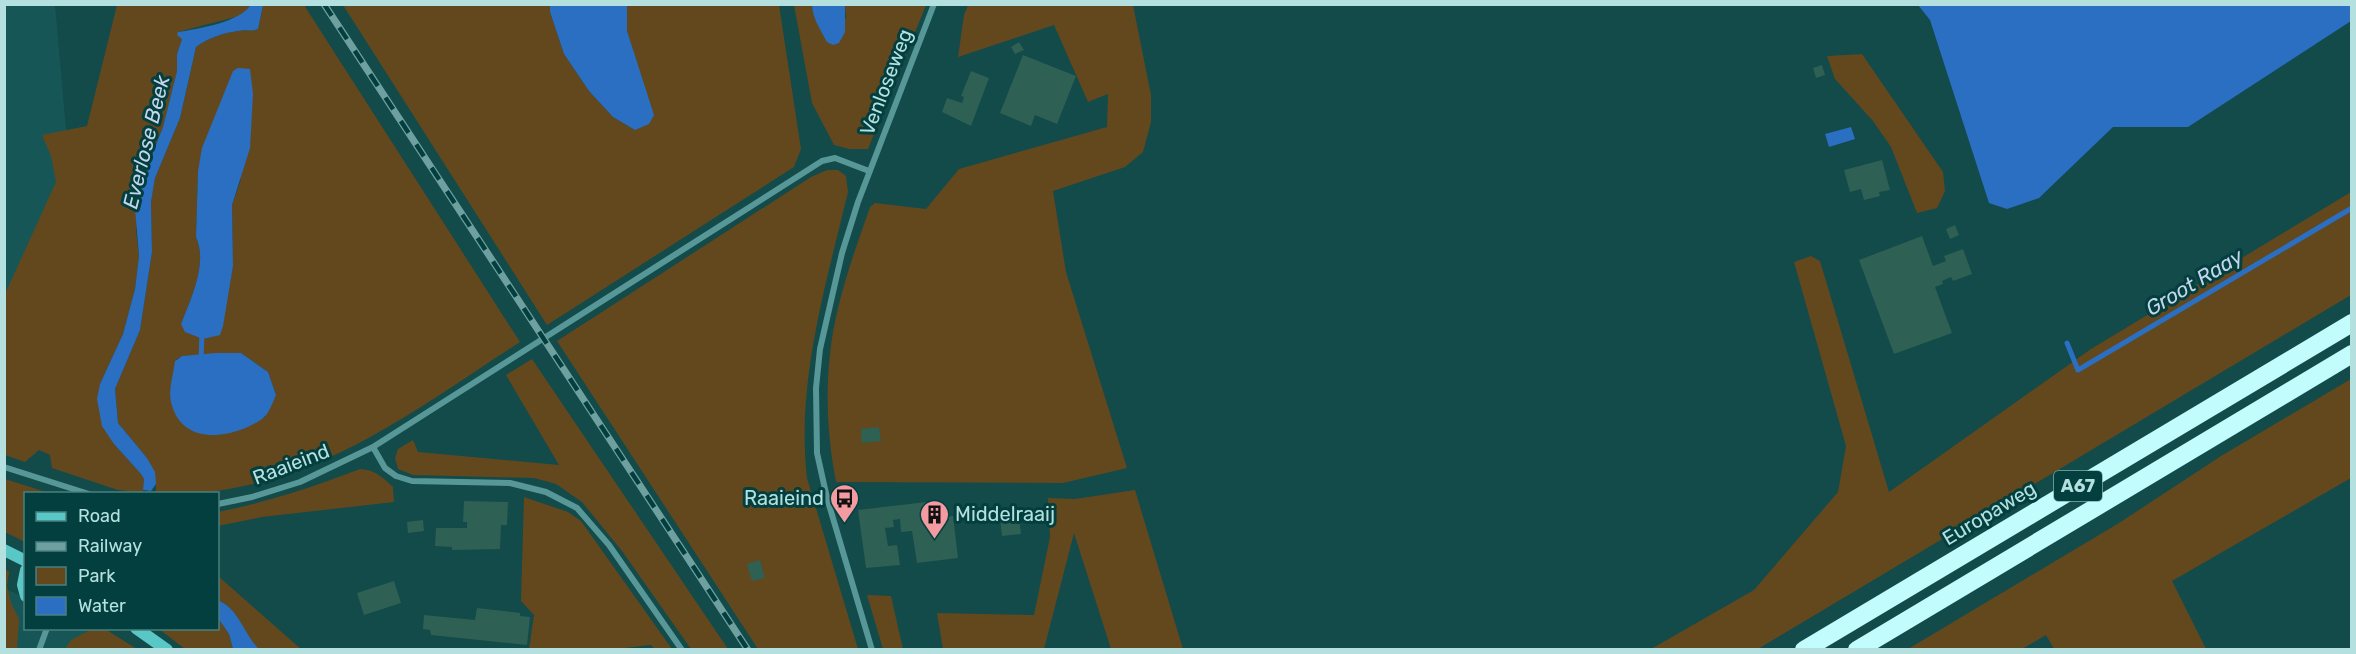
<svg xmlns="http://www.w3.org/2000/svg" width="2356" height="654" font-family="Rubik,sans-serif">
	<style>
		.built { fill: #175656 }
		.green { fill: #63481e; fill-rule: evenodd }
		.water { fill: #2a6fc2 }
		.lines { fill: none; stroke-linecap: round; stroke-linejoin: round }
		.stream { stroke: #2a6fc2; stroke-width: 5 }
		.building { fill: #2e6053 }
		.minor { stroke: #579797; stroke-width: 6 }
		.secondary { stroke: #5ac7c7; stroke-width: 12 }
		.motorway { stroke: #c2fcfc; stroke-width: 18 }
		.rail-casing { stroke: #6fa0a0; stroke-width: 7 }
		.rail { stroke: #033f3f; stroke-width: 4.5; stroke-dasharray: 14; stroke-linecap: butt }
		.labels { text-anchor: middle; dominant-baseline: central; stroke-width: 6; stroke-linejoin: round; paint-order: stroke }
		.shield { fill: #033f3f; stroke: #7fb0b0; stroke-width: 1.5 }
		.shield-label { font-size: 18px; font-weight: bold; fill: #b4e1e0 }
		.street-label { font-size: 20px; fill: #b4e1e0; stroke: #033f3f }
		.poi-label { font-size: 20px; fill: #b4e1e0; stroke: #033f3f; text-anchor: end }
		.water-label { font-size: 21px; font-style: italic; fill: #c5d6ec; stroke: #033f3f }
	</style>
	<rect width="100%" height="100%" fill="#134a4a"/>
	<path class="built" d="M5,5h50l15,170 -65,148z
		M4,588l21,10 1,30 59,1 28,13 8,7h-116z"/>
	<path class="green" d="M117,5h134l-8,10 -65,17 4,7 -5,15v17l-14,56 -18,43 -9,60 3,26 -4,33 -12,45 -23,50 14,60 27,30 3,5 -1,14 -25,-3 -66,-22 -2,-13 -11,-5 -14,12 -20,-7v-161l51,-112 -5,-26 -9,-21 45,-9z
		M263,5h41l216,337c-93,60 -180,128 -291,147 -25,4 -49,7 -73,3v-8l-9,-26 -29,-35 -3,-34 25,-59 12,-78 -1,-50 4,-24 25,-60 16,-71c12,-9 27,-14 42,-16 7,-2 12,1 20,-2zM198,171l43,8 -9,26 1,61 -13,68 -39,-10c10,-26 27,-60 15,-87zM241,353l27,19 8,23 -12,23 -89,-58 7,-4z
		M343,5h207v7l14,42 25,37 24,26 22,13 4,-57 -12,-42v-26h152l22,144 -7,18 -247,158z
		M794,5h18c0,11 8,20 12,31l22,-18 -1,-13h81l-58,144h-19l-15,-4 -22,-42z
		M968,5h165l18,90v27l-8,30 -18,15 -72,24 13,81 61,196 -64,15 -227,-1c-8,-42 -11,-85 -6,-128 5,-50 24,-101 40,-147l5,-4 51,6 33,-40 148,-42 1,-33 -20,8 -34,-77 -96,32 6,-42z
		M1862,54l81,118 2,19 -8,17 -20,5 -26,-66 -18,-26 -38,-42 -8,-23z
		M827,170h11l8,6 2,16c-22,92 -52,191 -41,286l51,171h-100l-201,-308 254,-164z
		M2351,192v103l-593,354h-107l103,-59 84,-98 8,-46 -52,-184 17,-6 9,5 69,231 202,-143z
		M532,359l196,290h-37l-69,-98 -40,-49 -26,-18 -22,-6 -121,-3 -15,-6 -3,-11 3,-9 15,-9 5,12 141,13 -53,-90z
		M2351,379v99l-179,103 34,68h-152l-8,-14 -24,14h-114l211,-126 102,-67z
		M360,469c16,1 22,8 33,18l1,15 -132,15 -44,9v-14c49,-10 95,-25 142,-43z
		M5,479l44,14 -23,1 -1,48 -20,-10z
		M1135,490l48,159h-72l-37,-116 -30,116h-101l-6,-36 97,2 16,-78 -2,-39 27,1z
		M524,497l44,15 13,9 91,128h-17l-4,-4 -44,5 -78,-1 5,-34 -13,-14z
		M4,568l5,4 -2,14 4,17 8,16 -2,30h-12z
		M218,576l83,73h-42c-17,-16 -19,-39 -41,-49z
		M867,595l24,1 12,53h-20z
		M218,618l11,16 4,15h-48l-26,-20 59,-1z
		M94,628l11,1 32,20h-72l6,-9z"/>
	<path class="water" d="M251,4l12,1 -5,24c-8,3 -12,0 -20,2 -15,2 -30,7 -42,16l-16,71 -25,60 -4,24 1,50 -12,78 -25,59 3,34 29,35 8,14 1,12 -5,7 -8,-1 1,-11 -3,-5 -27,-30 -12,-18 -5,-27 3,-15 23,-50 12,-45 4,-33 -4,-48 3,-18 25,-63 14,-56v-17l5,-15 -5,-4 1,-3c19,-3 64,-10 73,-28z
		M2351,4v17l-163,106h-75l-74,71 -32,11 -18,-6 -59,-183 -12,-15z
		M550,5h77v26l27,84 -5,9 -14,6 -22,-13 -24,-26 -25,-37 -14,-42z
		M812,5h33v27l-6,11 -6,2 -6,-3c-6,-11 -15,-25 -15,-37z
		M238,68l12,1 3,25 -3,54 -18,57 1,61 -10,60 -3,9 -17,4 -18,-7 -4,-8c10,-26 27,-60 15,-87l2,-66 4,-23 31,-77z
		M1851,127l4,12 -26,8 -4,-13z
		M216,353h25l27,19 8,23c-3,7 -7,19 -14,24 -29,20 -81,28 -91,-17 -3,-12 3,-30 4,-41l7,-5z
		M218,600c22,10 25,33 41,49h-26l-4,-15 -11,-16z"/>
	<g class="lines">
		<path class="stream" d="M2067,343l11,27 274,-162
			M201,361l1,-30"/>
	</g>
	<path class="building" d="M1019,42l5,8 -9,4 -4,-7z
		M1023,55l53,21 -19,48 -22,-9 -4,11 -31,-13z
		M1822,65l3,10 -9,3 -3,-10z
		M971,71l18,7 -18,48 -29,-14 5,-14 15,5 2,-6 -3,-1z
		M1882,160l8,30 -11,2 1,4 -16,4 -3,-11 -11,3 -6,-22z
		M1955,225l4,10 -9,4 -4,-10z
		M1922,236l11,30 13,-5 -2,-5 19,-7 9,25 -19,7 -2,-4 -9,4 1,3 -8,3 17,46 -58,21 -35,-94z
		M879,427l2,14 -19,2 -1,-14z
		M464,501l44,1 -1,23h-6l-1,24 -48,1v-3l-17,-1 1,-18h31v-6h-4z
		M935,501l2,17 16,-2 5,42 -41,5 -5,-32 -11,1 -1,-13 -7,1 1,7 -9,1 3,18 9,-1 3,20 -34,3 -8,-58z
		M1019,517l2,17 -19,2 -2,-17z
		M423,520l1,11 -16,2 -1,-11z
		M760,560l5,18 -13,3 -5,-17z
		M394,581l7,22 -37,12 -7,-22z
		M477,608l43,5v3l10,1 -3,28 -96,-10 -1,-5 -7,-1 1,-14 51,5z"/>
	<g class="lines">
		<path class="minor" d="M373,447l12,21 11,8 16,5 98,2 36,9 31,16 32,37 73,105
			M4,467l85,27
			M218,504l34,-7 48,-15 73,-35 449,-286 13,-3 34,13
			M39,650l8,-22
			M872,650l-45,-152 -10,-45 -1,-65 4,-39 22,-96 16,-51 76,-198"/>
		<path class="secondary" d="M4,550l22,11
			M26,570l-3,15 3,11
			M136,628l31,22"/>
		<path class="motorway" d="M1804,650l548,-327
			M1857,650l495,-296"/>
		<defs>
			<path id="rail" d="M324,4l424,646"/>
		</defs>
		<use href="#rail" class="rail-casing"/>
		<use href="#rail" class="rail"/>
	</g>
	<defs>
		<symbol id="bus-pin" viewBox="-11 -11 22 30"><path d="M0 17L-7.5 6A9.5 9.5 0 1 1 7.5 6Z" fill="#f49aa1" stroke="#033f3f"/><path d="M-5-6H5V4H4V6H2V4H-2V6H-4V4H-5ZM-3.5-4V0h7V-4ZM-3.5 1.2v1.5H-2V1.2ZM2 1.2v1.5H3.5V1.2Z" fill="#111"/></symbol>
		<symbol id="building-pin" viewBox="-11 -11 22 30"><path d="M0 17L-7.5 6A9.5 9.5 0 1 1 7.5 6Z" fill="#f49aa1" stroke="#033f3f"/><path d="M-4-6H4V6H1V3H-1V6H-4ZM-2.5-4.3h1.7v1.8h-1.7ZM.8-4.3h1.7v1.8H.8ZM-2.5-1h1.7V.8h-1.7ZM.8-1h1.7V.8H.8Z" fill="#111"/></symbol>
	</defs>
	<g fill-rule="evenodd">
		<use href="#bus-pin" x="828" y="482" width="33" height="45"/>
		<use href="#building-pin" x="918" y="498" width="33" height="45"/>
	</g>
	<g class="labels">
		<rect class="shield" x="2054" y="471" width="48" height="30" rx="4.5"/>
		<g class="shield-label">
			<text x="2078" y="486">A67</text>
		</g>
		<g class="street-label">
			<text transform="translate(886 82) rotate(-69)">Venloseweg</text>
			<text transform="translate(291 464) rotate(-21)">Raaieind</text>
			<text transform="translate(1989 513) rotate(-31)">Europaweg</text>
		</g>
		<g class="poi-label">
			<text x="824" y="498">Raaieind</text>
			<text x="955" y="514" text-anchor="start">Middelraaij</text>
		</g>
		<g class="water-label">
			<text transform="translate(146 142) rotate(-76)">Everlose Beek</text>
			<text transform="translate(2194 282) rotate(-31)">Groot Raay</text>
		</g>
	</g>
	<rect width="2356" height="654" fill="none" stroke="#b4e1e0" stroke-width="12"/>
	<rect x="24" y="492" width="195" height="138" fill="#033f3f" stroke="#4a807f" stroke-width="1.5"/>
	<rect x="36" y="512" width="30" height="9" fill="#5ac7c7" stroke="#4a807f" stroke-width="1.5"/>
	<text x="78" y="522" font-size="18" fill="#b4e1e0">Road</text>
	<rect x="36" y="542" width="30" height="9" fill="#6fa0a0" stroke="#4a807f" stroke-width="1.5"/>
	<text x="78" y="552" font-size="18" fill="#b4e1e0">Railway</text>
	<rect x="36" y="567" width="30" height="18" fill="#63481e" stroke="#4a807f" stroke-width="1.5"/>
	<text x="78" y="582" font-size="18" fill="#b4e1e0">Park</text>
	<rect x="36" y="597" width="30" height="18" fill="#2a6fc2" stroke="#4a807f" stroke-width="1.5"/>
	<text x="78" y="612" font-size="18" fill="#b4e1e0">Water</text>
</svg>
